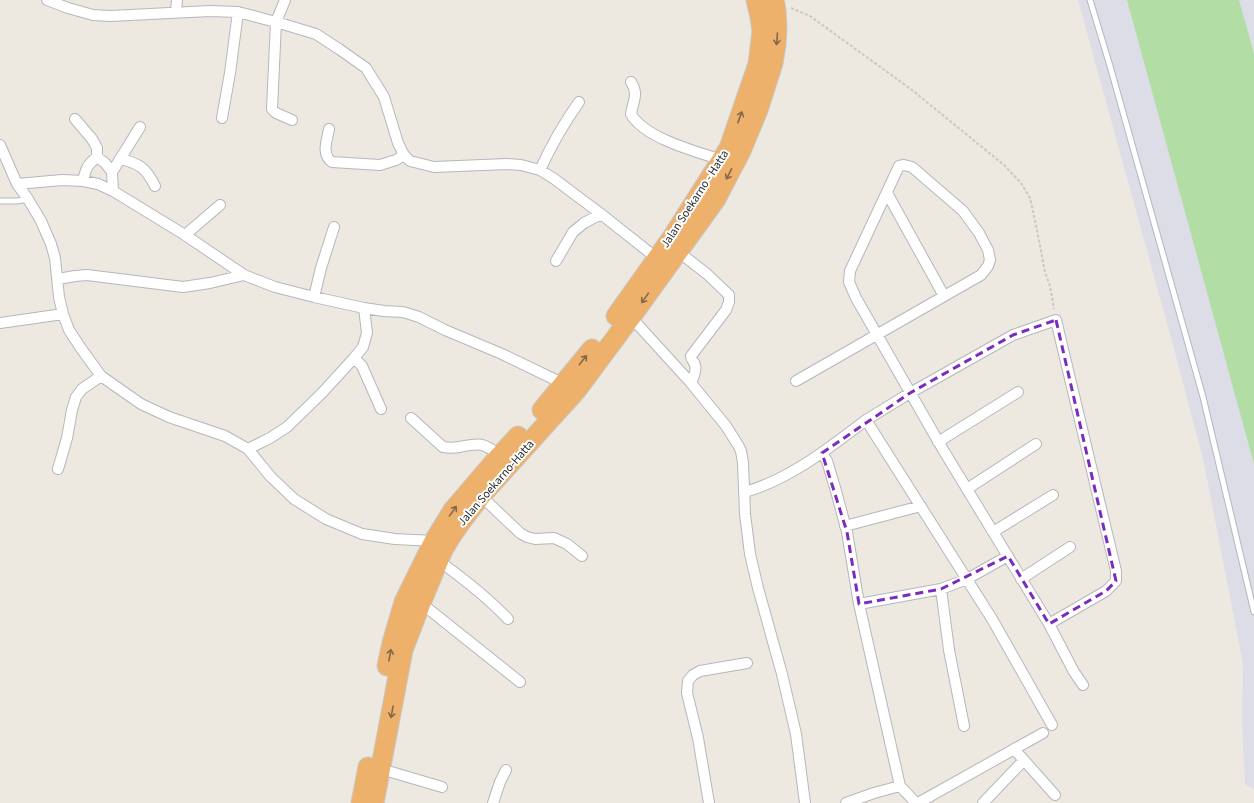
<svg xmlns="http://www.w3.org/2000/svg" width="1254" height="803" font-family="'Source Sans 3',sans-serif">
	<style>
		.airport { fill: #dcdde6 }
		.grass { fill: #b2dda5 }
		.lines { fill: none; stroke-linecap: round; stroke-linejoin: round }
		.lane-casing { stroke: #b5b6bf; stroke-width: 7 }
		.street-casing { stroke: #b5b6bf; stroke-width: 12 }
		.highway-casing { stroke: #c8c8c8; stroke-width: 21 }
		.path { stroke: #c8c8c8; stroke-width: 2; stroke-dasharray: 3 2; stroke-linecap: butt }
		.lane { stroke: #fff; stroke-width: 5 }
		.street { stroke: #fff; stroke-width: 10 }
		.highway { stroke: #edb16c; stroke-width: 19 }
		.oneway { stroke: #836849 }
		.marked { fill: none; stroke: #7b2cbf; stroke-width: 3; stroke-dasharray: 8 5; stroke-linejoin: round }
		.labels { text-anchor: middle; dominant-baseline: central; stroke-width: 4; stroke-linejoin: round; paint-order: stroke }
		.street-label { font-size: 12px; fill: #2d2d2d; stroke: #fff }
	</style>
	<rect width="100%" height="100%" fill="#ede9e1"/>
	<path class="airport" d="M1078,0h176v789l-9,-5 -3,-64 1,-56 -39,-201 -31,-118z"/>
	<path class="grass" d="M1127,0h112l15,54v410z"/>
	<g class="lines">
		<defs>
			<path id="lane" d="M1090,0l20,66 93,331 51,215
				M0,201h17l11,-2"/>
			<path id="street" d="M47,0l21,8 25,7 17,1 100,-5 28,1 38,10 40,12 23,15 27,19 18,29 14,46 6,12 6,6 24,6 73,-3 14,1 19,5 13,8 48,36 58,46
				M285,0l-9,22 -4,87 4,4 16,7
				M176,12l1,-12
				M631,82c8,12 2,19 0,32 13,24 66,38 91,46
				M222,118l8,-45 8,-61
				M75,119l17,20 5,9v9l8,6 7,9
				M329,129c-2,12 -8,25 3,33l48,3 16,-5 8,-5
				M0,145l17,39 11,15 13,22 10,23 4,14 4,39 4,17 6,16 11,17 21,29 40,28 28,13 56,19 23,13 22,27 24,23 32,20 36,15 33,5 39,2
				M120,159c19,4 26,9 35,27
				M540,170c11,-24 24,-47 39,-68
				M83,181c3,-13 4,-16 14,-24
				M17,184l45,-4 21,1 15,3 15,7 72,44 59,40 31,12 39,10 50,11 20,3 19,1 16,5 26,13 57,24 62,30
				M113,191l-1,-19 28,-45
				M887,193l57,103
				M185,235l35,-30
				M675,249l32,25 22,21v7l-3,8 -35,46c0,4 3,5 4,9 2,6 -2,13 -4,18
				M556,261l17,-29 11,-9 17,-9
				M58,279l17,-3 12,-1 96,12 27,-4 34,-8
				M314,297l7,-29 13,-41
				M629,315l62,68 35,43 12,19 3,6 2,12 2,51 5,40 8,34 24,86 14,60 9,69
				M0,323l63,-9
				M354,358l8,8 19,43
				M796,381l185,-106 7,-9 2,-6 -2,-10 -9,-17 -16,-22 -51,-44 -8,-2 -5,1 -49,105 -1,11 7,16 86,150 107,176 25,48 9,13
				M411,418l32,29c6,1 10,1 16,0 20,-4 25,-5 41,9
				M866,420l44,-27 103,-58 43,-15 60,251v10l-10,10 -57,33
				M938,442l80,-50
				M248,449l22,-11 17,-11 35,-34 32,-35 9,-11 4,-14 -3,-25
				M822,453l5,8 9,30 11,41 12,72 41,182 -26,7 -28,10
				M58,469l9,-31 5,-28 4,-13 6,-8 19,-13
				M967,489l69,-45
				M745,492c45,-13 84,-44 121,-72l126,199 60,106
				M481,496l39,37 7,4 8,2 19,-1 13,6 15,12
				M845,526l76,-20
				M993,532l60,-37
				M439,561c25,18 48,36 69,58
				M1021,579l49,-32
				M941,589l8,61 15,76
				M421,603l99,79
				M859,604l82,-15 26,-10 41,-23
				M1014,749l41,46
				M381,769l61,18
				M900,786l16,17
				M493,803l7,-21 6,-12
				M709,803l-11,-65 -11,-45 1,-12 5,-6 7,-4 47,-8
				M918,803l125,-70
				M983,803l41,-43"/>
			<path id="highway" d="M616,316l57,-80 56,-88 29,-84 4,-33 -2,-14 -4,-17
				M542,410l50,-61
				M387,666l5,-23 12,-41 30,-61 19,-31 42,-49 23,-25
				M361,803l7,-36
				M374,803l29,-153 18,-47 22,-53 9,-15 12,-17 17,-22 95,-105 55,-74 85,-118 25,-48 17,-41 15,-47 3,-18 1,-18 -1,-17 -2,-10"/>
		</defs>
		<use href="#lane" class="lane-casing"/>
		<use href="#street" class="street-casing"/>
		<use href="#highway" class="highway-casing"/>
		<path class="path" d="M791,8l19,8 102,74 92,75 17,18 9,15 6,27 9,47 5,14 4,23"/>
		<use href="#lane" class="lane"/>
		<use href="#street" class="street"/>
		<use href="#highway" class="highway"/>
	</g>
	<defs><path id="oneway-shaft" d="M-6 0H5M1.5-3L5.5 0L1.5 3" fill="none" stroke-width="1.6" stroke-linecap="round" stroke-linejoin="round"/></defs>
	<g class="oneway">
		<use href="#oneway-shaft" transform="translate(777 39) rotate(94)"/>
		<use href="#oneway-shaft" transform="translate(740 117) rotate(-70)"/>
		<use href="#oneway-shaft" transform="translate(729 174) rotate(117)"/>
		<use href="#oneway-shaft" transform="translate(645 298) rotate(125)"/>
		<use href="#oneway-shaft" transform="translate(583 360) rotate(-51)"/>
		<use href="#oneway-shaft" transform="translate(453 511) rotate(-55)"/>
		<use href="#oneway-shaft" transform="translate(390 655) rotate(-79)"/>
		<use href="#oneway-shaft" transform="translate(392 712) rotate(101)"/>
	</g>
	<path class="marked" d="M1056,320l60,261 -10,10 -57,33 -41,-68 -67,33 -82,15 -12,-72 -25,-79 88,-60 103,-58z"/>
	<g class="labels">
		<g class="street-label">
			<text transform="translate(695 199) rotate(-57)">Jalan Soekarno - Hatta</text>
			<text transform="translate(496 483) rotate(-49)">Jalan Soekarno-Hatta</text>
		</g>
	</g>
</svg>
